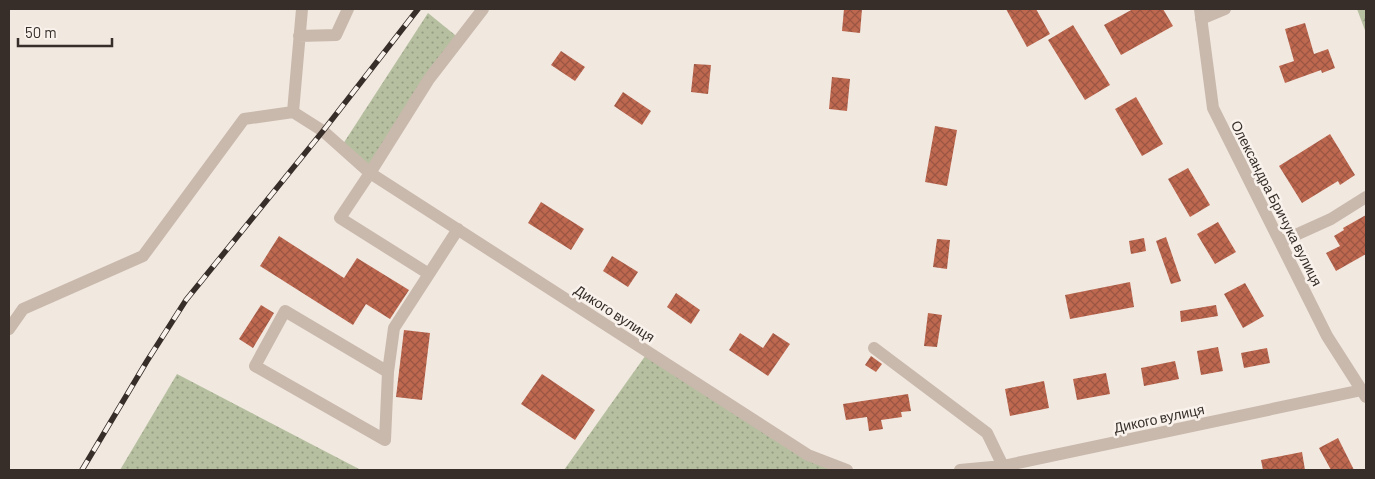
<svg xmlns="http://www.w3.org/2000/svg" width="1375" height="479" font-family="Barlow,sans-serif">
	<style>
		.grass { fill: url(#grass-dots) }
		.forest { fill: url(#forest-firs) }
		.building { fill: url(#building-cross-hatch) }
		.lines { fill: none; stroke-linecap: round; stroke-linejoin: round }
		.minor { stroke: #c9b8ac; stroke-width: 12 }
		.rail-casing { stroke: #372e2a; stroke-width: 5.5 }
		.rail { stroke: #f9f2ec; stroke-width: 4; stroke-dasharray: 11; stroke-linecap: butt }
		.labels { text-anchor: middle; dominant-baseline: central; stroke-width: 5; stroke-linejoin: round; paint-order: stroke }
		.street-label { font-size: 14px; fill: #372e2a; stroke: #f9f2ec }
	</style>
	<defs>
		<pattern id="grass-dots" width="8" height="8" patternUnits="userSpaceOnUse" patternTransform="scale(1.25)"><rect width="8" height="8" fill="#b6c0a0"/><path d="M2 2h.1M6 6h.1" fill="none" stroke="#959c83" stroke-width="1.8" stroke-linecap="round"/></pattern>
		<pattern id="forest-firs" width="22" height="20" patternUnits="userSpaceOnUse" patternTransform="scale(1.25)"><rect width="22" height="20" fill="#b6c0a0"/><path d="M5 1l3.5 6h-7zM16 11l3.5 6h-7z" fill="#959c83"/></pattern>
		<pattern id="building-cross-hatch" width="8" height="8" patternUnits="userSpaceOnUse" patternTransform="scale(1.25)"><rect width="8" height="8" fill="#be6850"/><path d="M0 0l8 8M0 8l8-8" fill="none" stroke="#9b5643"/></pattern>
	</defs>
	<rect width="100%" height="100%" fill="#f1e8df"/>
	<path class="grass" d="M428,13l32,26 -90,134 -29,-26z
		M648,352l160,103 39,15h-283z
		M177,374l184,96h-241z"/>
	<path class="forest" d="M1357,9h9v24z"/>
	<path class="building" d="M844,9h18l-2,24 -18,-2z
		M1006,9h30l14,25 -23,13z
		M1133,9h30l10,17 -52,29 -17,-30z
		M1305,23l9,31 14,-5 7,19 -13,5 -1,-3 -36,13 -6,-17 15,-5 -9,-32z
		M1073,25l37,60 -25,15 -37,-60z
		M561,51l24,16 -10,14 -24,-16z
		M694,64l17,1 -3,29 -17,-2z
		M832,77l18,2 -3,32 -18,-2z
		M623,92l28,19 -9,14 -28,-19z
		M1136,97l27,47 -21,12 -27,-47z
		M935,126l22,4 -10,56 -22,-4z
		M1330,134l25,41 -15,10 -2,-4 -36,22 -23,-37z
		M1188,168l22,37 -20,12 -22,-38z
		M541,202l43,27 -13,21 -43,-27z
		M1366,215v39l-30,17 -10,-18 14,-7 -6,-10 10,-6 -1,-2z
		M1218,222l18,30 -21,12 -18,-30z
		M279,236l65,42 13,-20 52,32 -19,29 -24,-15 -13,21 -93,-59z
		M1166,237l15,44 -10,3 -15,-43z
		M1144,238l2,13 -15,3 -2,-13z
		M937,239l13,1 -3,29 -14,-2z
		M612,256l26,16 -10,15 -25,-16z
		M1130,282l4,25 -64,12 -5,-24z
		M1245,283l19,33 -21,12 -19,-34z
		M676,293l24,17 -9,14 -24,-17z
		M261,305l13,8 -21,35 -14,-9z
		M1216,305l2,11 -37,6 -1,-11z
		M928,313l14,2 -5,32 -13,-1z
		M404,330l26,3 -8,67 -26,-3z
		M740,333l23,15 10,-15 17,11 -22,32 -39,-26z
		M1218,347l5,24 -22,4 -4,-24z
		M1267,348l3,15 -26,5 -3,-15z
		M871,356l11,8 -6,8 -11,-7z
		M1175,361l4,18 -35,7 -3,-18z
		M1106,373l4,21 -33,6 -4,-21z
		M542,374l53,36 -20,30 -54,-36z
		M1044,381l5,27 -39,8 -5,-27z
		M908,394l3,17 -10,1 1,5 -21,3 2,9 -14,2 -2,-14 -21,3 -3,-16z
		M1338,438l16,32h-23l-12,-22z
		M1302,452l3,18h-42l-2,-10z"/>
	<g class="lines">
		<path class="minor" d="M1200,9l13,99 114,228 39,61
			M1201,19l24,-10
			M299,36l37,-1 12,-26
			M293,112l9,-103
			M1280,242l51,-23 35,-22
			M429,274l29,-45
			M9,329l14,-20 120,-53 101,-137 49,-7 30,19 47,42 438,282 39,15
			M874,348l113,85 16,33v4
			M388,372l-103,-61 -30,55 130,74 3,-68 6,-44 35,-54 -89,-56 30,-45 59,-94 54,-70
			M960,470l43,-4 359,-76"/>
		<defs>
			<path id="rail" d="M82,470l65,-109 39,-61 137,-169 95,-122"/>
		</defs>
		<use href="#rail" class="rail-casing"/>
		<use href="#rail" class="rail"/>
	</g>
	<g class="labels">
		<g class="street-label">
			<text transform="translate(1277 203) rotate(63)">Олександра Бричука вулиця</text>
			<text transform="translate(615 313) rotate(33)">Дикого вулиця</text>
			<text transform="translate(1159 418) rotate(-12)">Дикого вулиця</text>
		</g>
	</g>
	<rect width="1375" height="479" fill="none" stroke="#372e2a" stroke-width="20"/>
	<path d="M18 38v8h94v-8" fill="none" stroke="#372e2a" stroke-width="2.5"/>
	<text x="25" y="38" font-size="15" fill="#372e2a" stroke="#f9f2ec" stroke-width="4" paint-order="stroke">50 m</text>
</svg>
